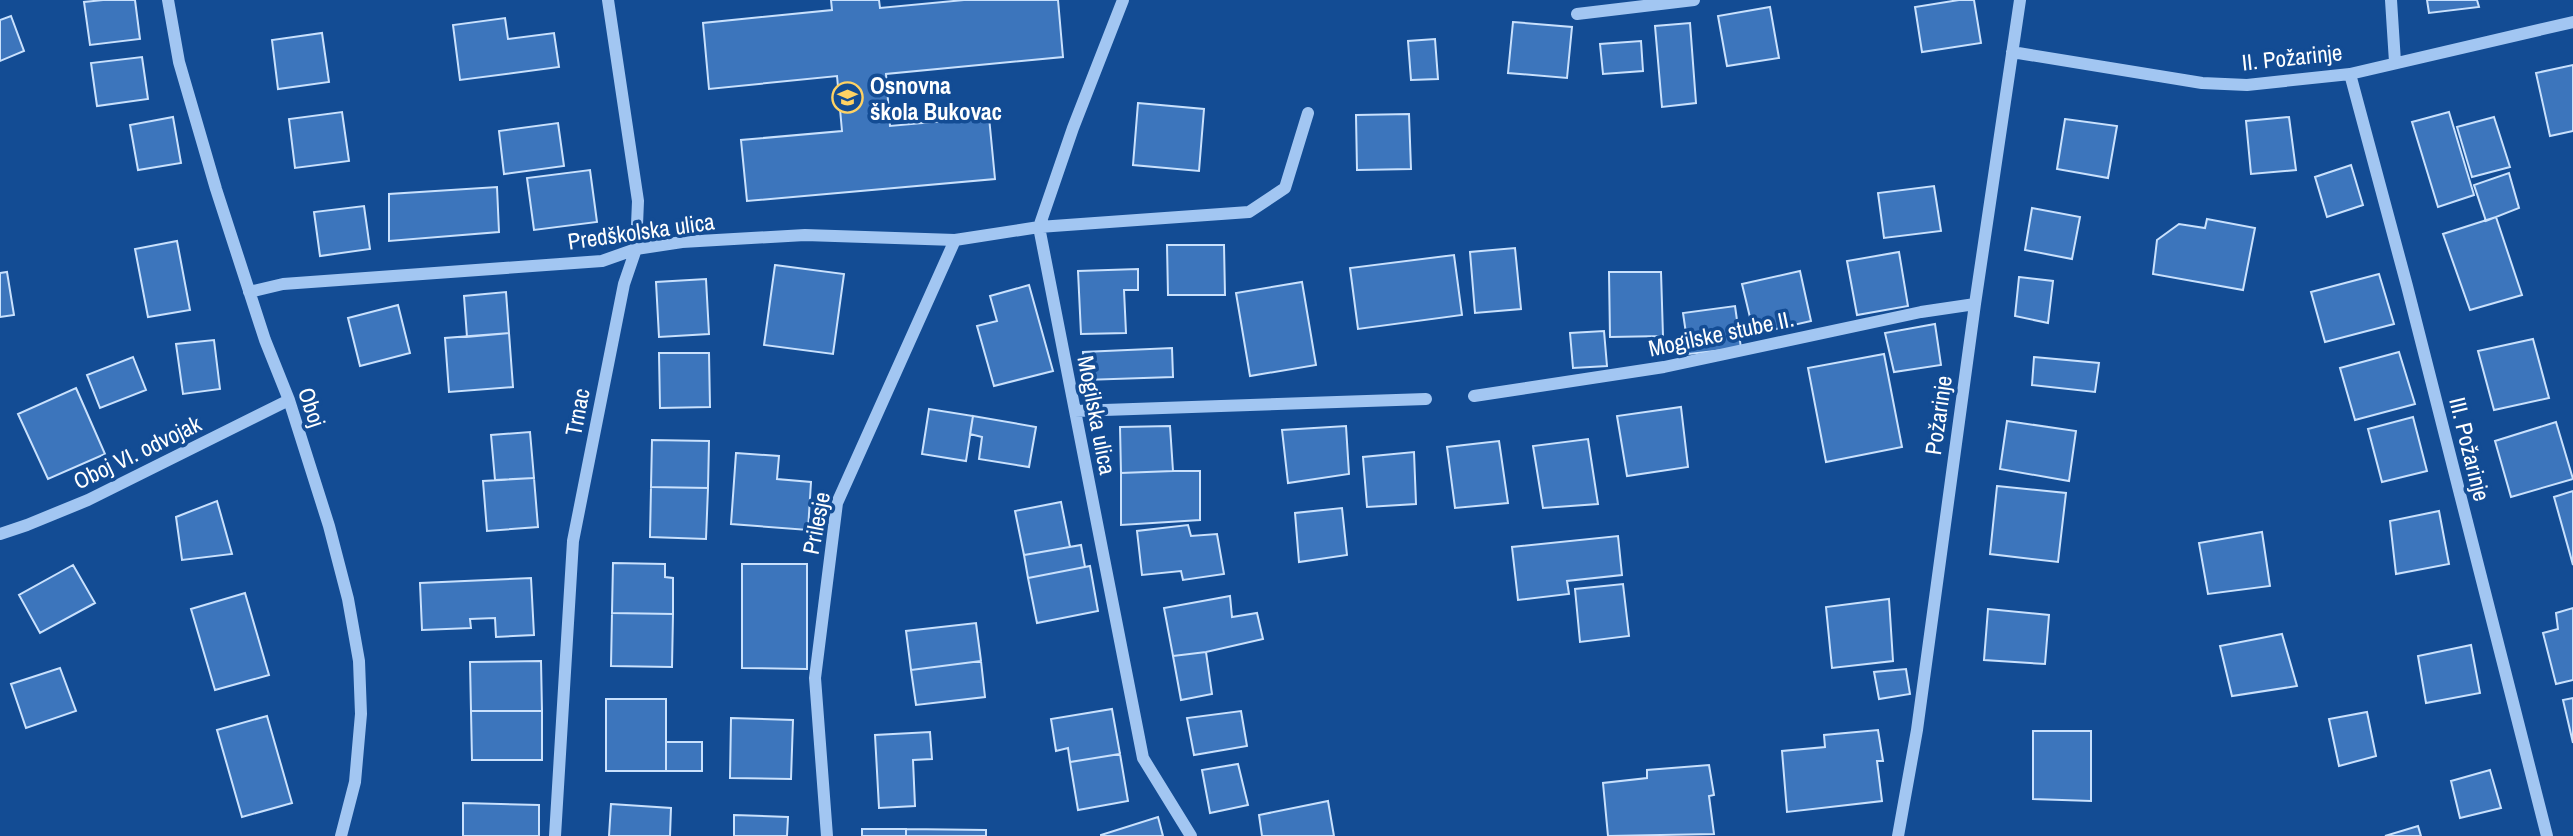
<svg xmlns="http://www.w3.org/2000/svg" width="2573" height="836" font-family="'Archivo Narrow',sans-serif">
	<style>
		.building { fill: #3c75bc; stroke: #c9e1fd; stroke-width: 2 }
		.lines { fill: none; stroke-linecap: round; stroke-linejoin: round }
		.minor { stroke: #a2c6f2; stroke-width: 12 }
		.labels { text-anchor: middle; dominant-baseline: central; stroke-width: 7; stroke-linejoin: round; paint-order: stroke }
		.street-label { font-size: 23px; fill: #fff; stroke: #134c94 }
		.poi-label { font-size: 23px; font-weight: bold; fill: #fff; stroke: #134c94; text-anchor: start }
	</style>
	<rect width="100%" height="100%" fill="#134c94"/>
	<path class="building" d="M103,0h32l5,39 -50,6 -6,-43z
		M831,0h48l1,8 84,-8h94l5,57 -177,17 4,52 99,-9 6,62 -248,22 -6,-61 101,-9 -5,-55 -128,13 -6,-66 129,-13z
		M1959,0h15l7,43 -59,9 -7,-45z
		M2427,0h50l2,7 -50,6z
		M1770,7l9,51 -52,8 -9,-50z
		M11,16l13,35 -24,10v-41z
		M505,18l3,21 46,-6 5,34 -99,13 -7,-55z
		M1513,22l59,5 -5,51 -59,-5z
		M1690,23l6,80 -34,4 -7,-81z
		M322,33l7,49 -51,7 -6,-49z
		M1435,39l3,40 -27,1 -3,-39z
		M1641,41l2,30 -40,3 -3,-30z
		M142,57l6,42 -51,7 -6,-43z
		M2573,65v66l-23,5 -14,-63z
		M1138,103l66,6 -5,62 -66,-6z
		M342,112l7,49 -54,7 -6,-49z
		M2449,112l25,83 -36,12 -26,-85z
		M1409,114l2,55 -54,1 -1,-55z
		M173,117l8,46 -43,7 -8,-45z
		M2289,117l7,53 -45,4 -5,-53z
		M2494,117l16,50 -38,10 -15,-50z
		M2065,119l52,7 -9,52 -51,-9z
		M558,123l6,43 -60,8 -5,-43z
		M2351,165l12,40 -36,12 -12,-40z
		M590,170l7,52 -63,8 -7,-52z
		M2509,173l10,35 -33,13 -12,-36z
		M1934,186l7,45 -57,7 -6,-45z
		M497,187l2,45 -110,9v-47z
		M364,206l6,43 -50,7 -6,-44z
		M2032,208l48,9 -8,42 -47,-9z
		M2496,217l26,78 -52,15 -27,-76z
		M2207,219l48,9 -12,62 -90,-16 4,-34 22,-16 26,4z
		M177,241l13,69 -42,7 -13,-68z
		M1167,245h57l1,50h-57z
		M1515,248l6,61 -46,4 -5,-61z
		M1899,252l9,54 -51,9 -10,-54z
		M1454,255l8,60 -104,14 -8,-61z
		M775,265l69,9 -11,80 -69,-9z
		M1138,269v21h-14l2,43 -45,1 -3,-63z
		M1800,271l11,50 -57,13 -12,-50z
		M7,272l7,43 -14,2v-44z
		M1609,272h52l2,64 -53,1z
		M2379,274l15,50 -69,18 -14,-50z
		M2019,277l34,4 -5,42 -33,-7z
		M706,279l3,55 -50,3 -3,-55z
		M1302,282l14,83 -66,11 -14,-83z
		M1029,285l24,86 -59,15 -17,-60 20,-5 -7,-25z
		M506,292l3,41 -42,4 -3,-41z
		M398,305l12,48 -50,13 -12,-48z
		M1735,306l6,42 -52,6 -6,-41z
		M1935,324l6,41 -47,7 -9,-39z
		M1604,331l3,35 -34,2 -3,-35z
		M509,333l4,54 -64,5 -4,-54z
		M2533,339l16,59 -55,12 -16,-59z
		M214,340l6,49 -37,5 -7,-50z
		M1172,348l1,29 -89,3 -1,-28z
		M2399,352l16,52 -60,16 -15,-52z
		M659,353h50l1,54 -50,1z
		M1884,354l18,93 -76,15 -18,-94z
		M133,357l13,33 -46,18 -13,-33z
		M2034,357l65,6 -4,29 -63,-7z
		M76,388l29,66 -57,25 -30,-65z
		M1681,407l7,60 -61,9 -10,-60z
		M929,409l44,7 -7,45 -44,-7z
		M973,416l63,11 -7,40 -50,-8 3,-22 -12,-3z
		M2413,417l14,54 -45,11 -14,-53z
		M2007,421l69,10 -7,50 -69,-12z
		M2556,422l17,57 -62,18 -16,-56z
		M1170,426l3,45 -52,2 -1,-46z
		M1346,426l3,48 -61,9 -6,-53z
		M530,432l4,46 -39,2 -4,-45z
		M1588,439l10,65 -55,4 -10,-62z
		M652,440l57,1 -1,47 -57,-1z
		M1499,441l9,62 -53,5 -8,-61z
		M1414,452l2,52 -49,3 -4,-50z
		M736,453l43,3 -2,23 34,3 -3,48 -77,-6z
		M1173,471h27v49l-79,5v-52z
		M534,478l4,49 -51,4 -4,-50z
		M1997,486l69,7 -8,69 -68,-8z
		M651,487l57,1 -2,51 -56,-2z
		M2573,491v74l-19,-68z
		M217,501l15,53 -50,6 -6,-43z
		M1061,502l9,45 -46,8 -9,-44z
		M1342,508l5,47 -48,7 -4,-49z
		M2439,511l10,53 -53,10 -6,-53z
		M1188,525l3,11 26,-2 7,40 -41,6 -2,-9 -39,4 -5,-44z
		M2262,532l8,54 -62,8 -9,-51z
		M1618,536l4,39 -55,6 2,13 -51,6 -6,-53z
		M1081,545l4,22 -57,11 -4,-23z
		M613,563l52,1v13l8,1v36l-61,-1z
		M742,564h65v105l-65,-1z
		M73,565l22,38 -55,30 -21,-38z
		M1090,566l8,45 -61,12 -9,-45z
		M531,578l3,57 -38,2 -1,-19 -25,1 1,9 -49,2 -2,-47z
		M1623,584l6,52 -49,6 -5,-53z
		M245,593l24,82 -54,15 -24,-81z
		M1230,596l2,21 25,-4 6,26 -57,13 -33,4 -9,-48z
		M1889,599l4,62 -61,7 -6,-61z
		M2573,608v72l-17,4 -13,-51 15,-4 -2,-16z
		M1988,609l61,6 -4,49 -61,-4z
		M612,613l61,1 -1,53 -61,-1z
		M976,623l5,38 -70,9 -5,-39z
		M2282,634l15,52 -65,10 -12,-50z
		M2471,645l9,48 -54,10 -8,-47z
		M1206,652l6,42 -31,6 -8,-44z
		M541,661l1,50h-71l-1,-49z
		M981,661l4,36 -69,8 -5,-35z
		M60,668l16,43 -50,17 -15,-44z
		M1906,669l4,25 -31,5 -5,-27z
		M2573,698v45l-10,-43z
		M606,699h60v72h-60z
		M1112,709l8,45 -50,8 -2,-14 -12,3 -5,-32z
		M471,711h71v49h-70z
		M1241,711l6,35 -53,9 -7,-37z
		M2367,712l9,44 -37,10 -10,-47z
		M267,716l25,87 -50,14 -25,-87z
		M731,718l62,2 -2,59 -61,-1z
		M1878,730l5,31h-6l5,40 -95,11 -5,-61 43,-4 -1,-12z
		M2033,731h58v70l-58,-2z
		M930,732l2,27 -19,1 2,46 -36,2 -4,-73z
		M666,742h36v29h-36z
		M1120,754l8,47 -50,9 -8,-48z
		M1238,764l10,41 -38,8 -8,-43z
		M1709,765l5,30 -5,1 5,38 -106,2 -5,-53 44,-5v-8z
		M2490,770l11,38 -41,10 -9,-37z
		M1328,801l6,35h-72l-3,-21z
		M463,803l76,2v31h-76z
		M611,804l60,4 -1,28h-61z
		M734,815l54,2 -1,19h-53z
		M1158,817l5,19h-62v-1z
		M2418,826l3,10h-36z
		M862,829h44v7h-44z
		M906,829l80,1v6h-80z"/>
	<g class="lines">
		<path class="minor" d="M168,0l11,62 37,127 49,151 24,60 40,126 19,73 11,62 2,53 -6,68 -14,54
			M1123,0l-50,128 -34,99 104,531 48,78
			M2391,0l4,62
			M1577,14l117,-14
			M2012,52l190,31 45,2 103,-11 223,-52
			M2350,74l57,212 140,550
			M249,292l34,-8 319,-23 34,-12 46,-7 123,-7 150,5 84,-13 210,-15 36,-24 23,-75
			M1474,396l190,-29 257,-55 54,-8
			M1075,411l351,-12
			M0,534l27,-9 61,-25 201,-100
			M555,836l18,-295 51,-257 12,-35 2,-48 -30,-201
			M827,836l-12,-158 22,-175 118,-263
			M1898,836l19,-106 58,-426 45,-304"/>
	</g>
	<defs>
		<symbol id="school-ring" viewBox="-11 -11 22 22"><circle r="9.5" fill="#134c94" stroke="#ffd263" stroke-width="1.5"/><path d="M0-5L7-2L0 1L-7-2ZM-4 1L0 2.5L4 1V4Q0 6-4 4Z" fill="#ffd263"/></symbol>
	</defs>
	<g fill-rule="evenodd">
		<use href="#school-ring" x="830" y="80" width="35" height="35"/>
	</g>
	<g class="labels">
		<g class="street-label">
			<text transform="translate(2292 57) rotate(-6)">II. Požarinje</text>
			<text transform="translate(641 231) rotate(-8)">Predškolska ulica</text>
			<text transform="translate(1721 333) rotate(-12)">Mogilske stube II.</text>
			<text transform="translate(312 407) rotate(71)">Oboj</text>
			<text transform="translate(577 412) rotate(-79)">Trnac</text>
			<text transform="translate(1097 415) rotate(79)">Mogilska ulica</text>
			<text transform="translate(1938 415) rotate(-82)">Požarinje</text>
			<text transform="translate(2470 449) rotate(76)">III. Požarinje</text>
			<text transform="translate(137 452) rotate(-26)">Oboj VI. odvojak</text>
			<text transform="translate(816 523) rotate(-79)">Prilesje</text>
		</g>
		<g class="poi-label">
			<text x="870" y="85">Osnovna<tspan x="870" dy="26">škola Bukovac</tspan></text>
		</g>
	</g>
</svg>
